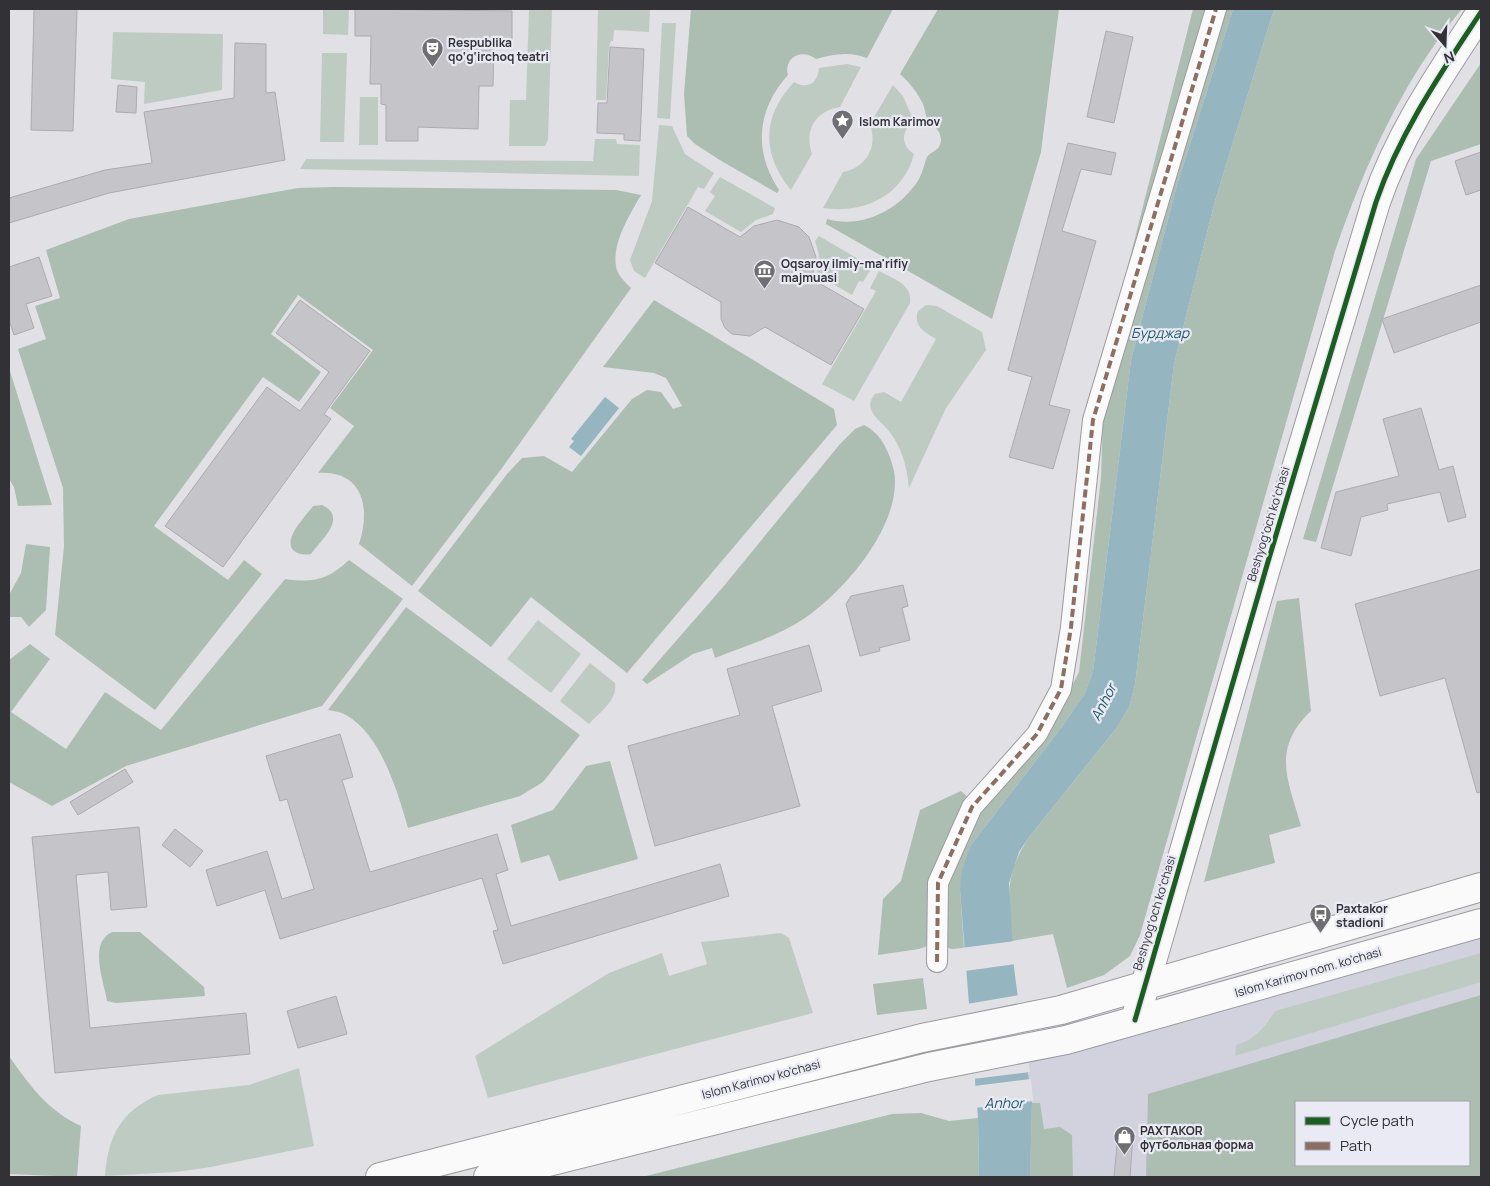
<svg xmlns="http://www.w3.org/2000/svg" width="1490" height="1186" font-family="Manrope,sans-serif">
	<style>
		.built { fill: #d2d2de; fill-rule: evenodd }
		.green { fill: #becbc3 }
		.forest { fill: #acbeb2; fill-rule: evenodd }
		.water { fill: #95b5c1 }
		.pier { fill: #e0e0e5 }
		.building { fill: #c5c4c8; stroke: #acabaf }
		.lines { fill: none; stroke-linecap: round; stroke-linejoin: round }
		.street-casing { stroke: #9c9ba0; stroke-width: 22 }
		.secondary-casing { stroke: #9c9ba0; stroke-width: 30 }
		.primary-casing { stroke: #9c9ba0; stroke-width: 30 }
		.street { stroke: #fafafb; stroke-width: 20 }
		.secondary { stroke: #fafafb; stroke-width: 28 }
		.primary { stroke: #fafafb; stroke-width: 28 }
		.quiet { stroke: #8d6e63; stroke-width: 4; stroke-dasharray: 8 4; stroke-linecap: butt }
		.cycleway-casing { stroke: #eaeaf5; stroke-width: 8 }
		.cycleway { stroke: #1b5e20; stroke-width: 5 }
		.labels { text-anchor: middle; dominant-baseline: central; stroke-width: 4.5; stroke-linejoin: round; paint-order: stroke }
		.poi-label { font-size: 12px; font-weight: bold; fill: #323236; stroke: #eaeaf5; text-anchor: start }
		.street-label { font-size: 12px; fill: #323236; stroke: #eaeaf5 }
		.water-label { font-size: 14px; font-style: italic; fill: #1b5769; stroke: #eaeaf5 }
	</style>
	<rect width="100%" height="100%" fill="#e0e0e5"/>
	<path class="built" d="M1481,923v254h-471l-16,-135 72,-2zM1296,1102h173v63h-173z"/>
	<path class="green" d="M323,9h26l-1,26 -25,-1z
		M496,9h56l-4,131 -3,6h-36l1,-46h16l3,-90z
		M598,9h52l-1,23 -35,-2 -1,11h-2l-2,6 -3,53h-10z
		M662,23h14l-6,96 -13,-1z
		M113,32l110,2 -1,56 -78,14 1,-22 -34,-3z
		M322,53h25l-3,89h-24z
		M847,64l14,3 -21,40c-25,4 -36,24 -28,47l-21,36c-30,-36 -29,-74 3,-108 13,8 24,1 25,-14z
		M893,85l10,11 11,26c-13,9 -14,22 0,32 -11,42 -50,60 -91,54l20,-36c24,-5 35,-25 27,-48z
		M360,97h18v48h-19z
		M659,125l13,1 13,28 29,19 -10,16 -6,-2 -53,91 -11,-7 -4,-11 22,-59z
		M595,139h21l1,5 23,1 -1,31 -339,-7 6,-10 287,2z
		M720,177l55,31 -2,6 -17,6 -15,12 -36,-21 10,-15 -5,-4z
		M819,236l53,31 -9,15 -4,-1 -7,14 -35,-20 2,-20 -4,-14z
		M879,271c14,8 34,13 31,32l-56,98 -32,-17 54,-93 -6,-3z
		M926,305l11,1 45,26 4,18 -40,58 -37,80c-2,-21 -7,-41 -21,-58 -5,-7 -15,-13 -17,-21 -2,-6 0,-10 4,-15l9,-2 17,10 35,-63c-11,-7 -23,-12 -18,-28z
		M538,620l43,34 -30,39 -44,-34z
		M590,663l25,20c3,17 -15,29 -26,41l-29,-23z
		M781,933l8,5 24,75 -325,85 -13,-42 134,-83 53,-20 7,23 38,-12 -6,-22z
		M1481,953v29l-246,74 1,-11c19,-5 29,-18 39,-34z
		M299,1068l15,78 -103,21 -35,5 -71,4c3,-40 16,-65 53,-81l91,-10z"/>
	<path class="forest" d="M691,9h202l-26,49c-17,-7 -34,-4 -51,1 -13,-11 -33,-2 -28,16 -31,34 -35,76 -9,115l-2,3 -54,-31 -28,-18 -8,-8 -3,-42z
		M938,9h121l-18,143 -49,167 -166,-95 1,-5c35,10 73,-9 92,-40 4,-7 5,-15 8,-22 4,-6 13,-6 14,-16 0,-11 -6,-13 -12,-19 -3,-4 -4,-13 -6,-18 -6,-12 -13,-21 -23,-30z
		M1193,9h40l-56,176 -46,175 -38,312 -9,23 -23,33 -90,117 -11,45 4,58 -12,1 -19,-5 -14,5 -41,6 5,-56 18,-18 19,-71 41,-19 21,19 73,-90 24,-48 22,-194 4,-122z
		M1274,9h188c-59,70 -97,156 -127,242l-195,684 -10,21 -26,19 -37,13 -14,-54 -41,7c-3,-46 -9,-63 17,-104l89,-111 11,-19 6,-22 39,-321 41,-163z
		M1481,63v81l-50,17 -115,381 -13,-3 113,-380z
		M335,187l281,3 25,5c-11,19 -29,48 -25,71 1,9 9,16 15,22l-129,180 -90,118 -53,-42c12,-36 4,-74 -41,-71l36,-47 -24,-18 43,-58 -75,-55 -27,39 50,38 -22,30 -36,-25 -109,149 74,54 16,-20 18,14 -107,136 -100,-75 9,-89 -1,-58 -45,-139 28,-10 -11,-33 25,-8 -14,-48 83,-31 169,-31z
		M654,300l180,109 3,16 -210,248 -96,-76 -40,50 -73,-56 89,-117 15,-16 22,-2 28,16 60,-73 15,-9 14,2 12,17 9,-3 -16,-28 -12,-5 -51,-6z
		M9,368l43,137 -34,1 -4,-19 -5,-8z
		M864,425c17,8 26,28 30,46 9,52 -48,119 -89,147 -26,18 -60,28 -90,40l-3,-10 -19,6 -46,30 -5,-4 81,-93 117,-143 15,-15z
		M322,505c26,12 0,34 -11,49 -7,1 -12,1 -18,-4 -10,-12 13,-34 20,-44z
		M26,544l24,3 -4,63 -17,17 -8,-10h-12v-22l12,-22z
		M349,560l54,39 -81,107 -196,60 -74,40 -43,-24v-122l21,-16 20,15 -39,53 55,37 39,-57 56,38 124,-151c28,4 43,1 64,-19z
		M1299,598l12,113c-40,38 -23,69 -10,115l-32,9 6,28 -71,19 73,-281z
		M406,607l174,128 -37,47 -23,14 -112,32c-10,-35 -27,-94 -62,-113 -5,-3 -13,-4 -18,-5z
		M610,761l28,98 -79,22 -10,-26 -28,8 -10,-38 42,-15 33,-44z
		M112,932h28l64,55 1,9 -89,7 -9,-2c-3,-20 -19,-58 5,-69z
		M923,978l4,31 -50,6 -4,-31z
		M1481,995v182h-335l2,-83zM1296,1102h173v63h-173z
		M9,1056c21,30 38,54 72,70l-4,51 -68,-3z
		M1032,1103h8l4,26 16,-2 12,8 1,42h-43z
		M921,1113l28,8 29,-3 1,59h-337l250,-63z"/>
	<path class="water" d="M1233,9h41l-59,192 -41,163 -39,321 -6,22 -11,19 -89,111 -10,15 -10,31 5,85 18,135 -2,74h-51l-1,-59 -18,-228 2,-20 9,-25 90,-117 23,-33 9,-23 38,-312 46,-175z
		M605,397l14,11 -38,48 -12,-9 5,-6 -3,-2z"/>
	<path class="pier" d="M1015,941l1,23 -51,7 -4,-23z
		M1020,995l10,77 -57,7 -6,-75z
		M1031,1079l2,22 -58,7 -1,-22z"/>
	<path class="building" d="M34,9h43l-4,122 -42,-1z
		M355,9l157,2v31h-18l-1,44h-14l-1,43 -60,-2v14h-32v-36l-5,-1v-20h-11l1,-48h-16z
		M1106,31l27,6 -19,86 -27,-6z
		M235,43l31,1v49l9,-1 10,68 -176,33 -100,30v-25l96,-28 47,-7 -8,-51 90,-14z
		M610,47l34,2 -4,92 -16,-1v-6l-27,-1 1,-30h9z
		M118,85l19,2 -1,26 -20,-1z
		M1068,143l48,10 -5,22 -30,-6 -19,62 34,10 -47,164 21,5 -17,59 -44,-12 23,-80 -24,-7z
		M1481,152v38l-15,5 -11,-34z
		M688,207l52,30 14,-11 23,-6 22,7 10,10 7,20 -4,22 52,30 -33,56 -66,-38 -15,9 -18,-2 -7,-6 -4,-9v-17l-66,-39z
		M39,257l13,39 -26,8 8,24 -20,7 -5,-15v-53z
		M1481,285v37l-87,31 -12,-34z
		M300,300l70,51 -46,63 7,5 -108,148 -58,-41 102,-139 33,24 29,-39 -53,-39z
		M1421,408l18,62 14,-4 13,51 -18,5 -8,-30 -53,12 1,6 -27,7 -10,39 -30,-8 15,-56 63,-16 -16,-57z
		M1481,569v223l-4,1 -32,-115 -65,18 -25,-92z
		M903,585l5,21 -6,2 8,32 -31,8 1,3 -20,5 -14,-52 5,-8z
		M809,645l13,46 -50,15 28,100 -145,40 -27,-100 112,-31 -13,-46z
		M340,734l13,43 -11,3 28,92 127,-38 11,36 -12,4 15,52 209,-62 9,32 -226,68 -10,-33 5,-1 -16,-52 -202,61 -15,-49 -48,16 -11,-36 61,-19 15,48 32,-10 -27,-90 -7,2 -14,-45z
		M125,769l8,13 -55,33 -8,-13z
		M139,827l8,80 -36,3 -3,-38 -32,3 14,153 156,-15 4,41 -195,19 -23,-236z
		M175,829l28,22 -13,16 -28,-22z
		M336,996l11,38 -49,14 -11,-37z
		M1118,1134l15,1 -3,42h-16z"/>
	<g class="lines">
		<defs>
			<path id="street" d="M937,962l1,-79 34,-76 65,-73 24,-45 10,-62 22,-207 123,-411"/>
			<path id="secondary" d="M1135,1020l132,-455 109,-363c24,-70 65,-129 105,-190"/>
			<path id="primary" d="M380,1177l542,-139 139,-28 420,-123
				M488,1177l441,-110 137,-27 415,-117"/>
		</defs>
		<use href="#street" class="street-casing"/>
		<use href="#secondary" class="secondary-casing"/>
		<use href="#primary" class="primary-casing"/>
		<use href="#street" class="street"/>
		<use href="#secondary" class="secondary"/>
		<use href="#primary" class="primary"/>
		<path class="quiet" d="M937,962l1,-79 34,-76 65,-73 24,-45 10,-62 22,-207 123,-411"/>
		<defs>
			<path id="cycleway" d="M1135,1020l132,-455 109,-363c24,-70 65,-129 105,-190"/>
		</defs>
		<use href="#cycleway" class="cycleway-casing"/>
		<use href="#cycleway" class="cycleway"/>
	</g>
	<defs>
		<symbol id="theatre-pin" viewBox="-11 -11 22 30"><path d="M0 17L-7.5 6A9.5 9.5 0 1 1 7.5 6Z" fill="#6f6f73" stroke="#eaeaf5"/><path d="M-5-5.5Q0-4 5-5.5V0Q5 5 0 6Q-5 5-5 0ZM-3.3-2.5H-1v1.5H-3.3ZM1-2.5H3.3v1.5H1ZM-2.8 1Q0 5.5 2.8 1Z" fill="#fff"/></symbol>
		<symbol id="sight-pin" viewBox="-11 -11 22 30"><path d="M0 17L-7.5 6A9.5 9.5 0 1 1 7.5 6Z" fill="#6f6f73" stroke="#eaeaf5"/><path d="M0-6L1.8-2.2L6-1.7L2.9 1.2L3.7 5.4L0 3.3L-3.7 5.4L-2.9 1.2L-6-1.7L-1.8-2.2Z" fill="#fff"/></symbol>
		<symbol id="museum-pin" viewBox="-11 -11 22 30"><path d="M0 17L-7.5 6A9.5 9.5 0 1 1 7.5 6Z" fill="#6f6f73" stroke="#eaeaf5"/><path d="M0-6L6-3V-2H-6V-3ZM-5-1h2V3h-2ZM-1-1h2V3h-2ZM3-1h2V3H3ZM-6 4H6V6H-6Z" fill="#fff"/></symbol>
		<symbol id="bus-pin" viewBox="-11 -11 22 30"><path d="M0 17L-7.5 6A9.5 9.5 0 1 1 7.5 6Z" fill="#6f6f73" stroke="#eaeaf5"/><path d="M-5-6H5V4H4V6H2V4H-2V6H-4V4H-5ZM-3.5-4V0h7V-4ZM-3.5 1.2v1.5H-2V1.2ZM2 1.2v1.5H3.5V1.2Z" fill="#fff"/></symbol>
		<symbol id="shop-pin" viewBox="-11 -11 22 30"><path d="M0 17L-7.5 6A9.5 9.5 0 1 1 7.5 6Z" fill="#6f6f73" stroke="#eaeaf5"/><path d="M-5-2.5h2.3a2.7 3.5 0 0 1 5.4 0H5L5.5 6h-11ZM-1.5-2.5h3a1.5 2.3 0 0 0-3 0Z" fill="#fff"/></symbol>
	</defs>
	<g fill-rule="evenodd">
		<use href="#theatre-pin" x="420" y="36" width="25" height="34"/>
		<use href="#sight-pin" x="830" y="108" width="25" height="34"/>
		<use href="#museum-pin" x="752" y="258" width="25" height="34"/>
		<use href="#bus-pin" x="1308" y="902" width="25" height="34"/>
		<use href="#shop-pin" x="1112" y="1124" width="25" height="34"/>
	</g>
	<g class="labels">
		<g class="poi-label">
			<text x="448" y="42">Respublika<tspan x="448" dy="14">qo‘g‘irchoq teatri</tspan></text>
			<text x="859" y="121">Islom Karimov</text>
			<text x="781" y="263">Oqsaroy ilmiy-ma'rifiy<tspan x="781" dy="14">majmuasi</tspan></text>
			<text x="1336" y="908">Paxtakor<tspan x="1336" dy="14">stadioni</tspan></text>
			<text x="1140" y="1130">PAXTAKOR<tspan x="1140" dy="14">футбольная форма</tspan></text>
		</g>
		<g class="street-label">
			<text transform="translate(1268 524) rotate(-73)">Beshyogʻoch koʻchasi</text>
			<text transform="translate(1154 913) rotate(-73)">Beshyogʻoch koʻchasi</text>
			<text transform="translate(1308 972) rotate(-16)">Islom Karimov nom. ko'chasi</text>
			<text transform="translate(761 1079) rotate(-15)">Islom Karimov ko'chasi</text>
		</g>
		<g class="water-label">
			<text x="1160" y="332">Бурджар</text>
			<text transform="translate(1103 702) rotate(-63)">Anhor</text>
			<text x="1004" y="1102">Anhor</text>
		</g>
	</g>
	<rect width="1490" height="1186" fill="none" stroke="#323236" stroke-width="20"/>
	<rect x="1295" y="1101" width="175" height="65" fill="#eaeaf5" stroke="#a0a0a9"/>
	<rect x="1305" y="1117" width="25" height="8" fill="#1b5e20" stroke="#a0a0a9"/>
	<text x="1340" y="1126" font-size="15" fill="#323236">Cycle path</text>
	<rect x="1305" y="1142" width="25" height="8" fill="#8d6e63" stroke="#a0a0a9"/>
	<text x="1340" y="1151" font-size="15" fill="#323236">Path</text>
	<g transform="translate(1445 45) rotate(161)" stroke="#eaeaf5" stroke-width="4" paint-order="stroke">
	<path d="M0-4L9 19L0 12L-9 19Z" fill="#323236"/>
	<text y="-8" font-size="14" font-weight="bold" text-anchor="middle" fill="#323236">N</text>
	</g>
</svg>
